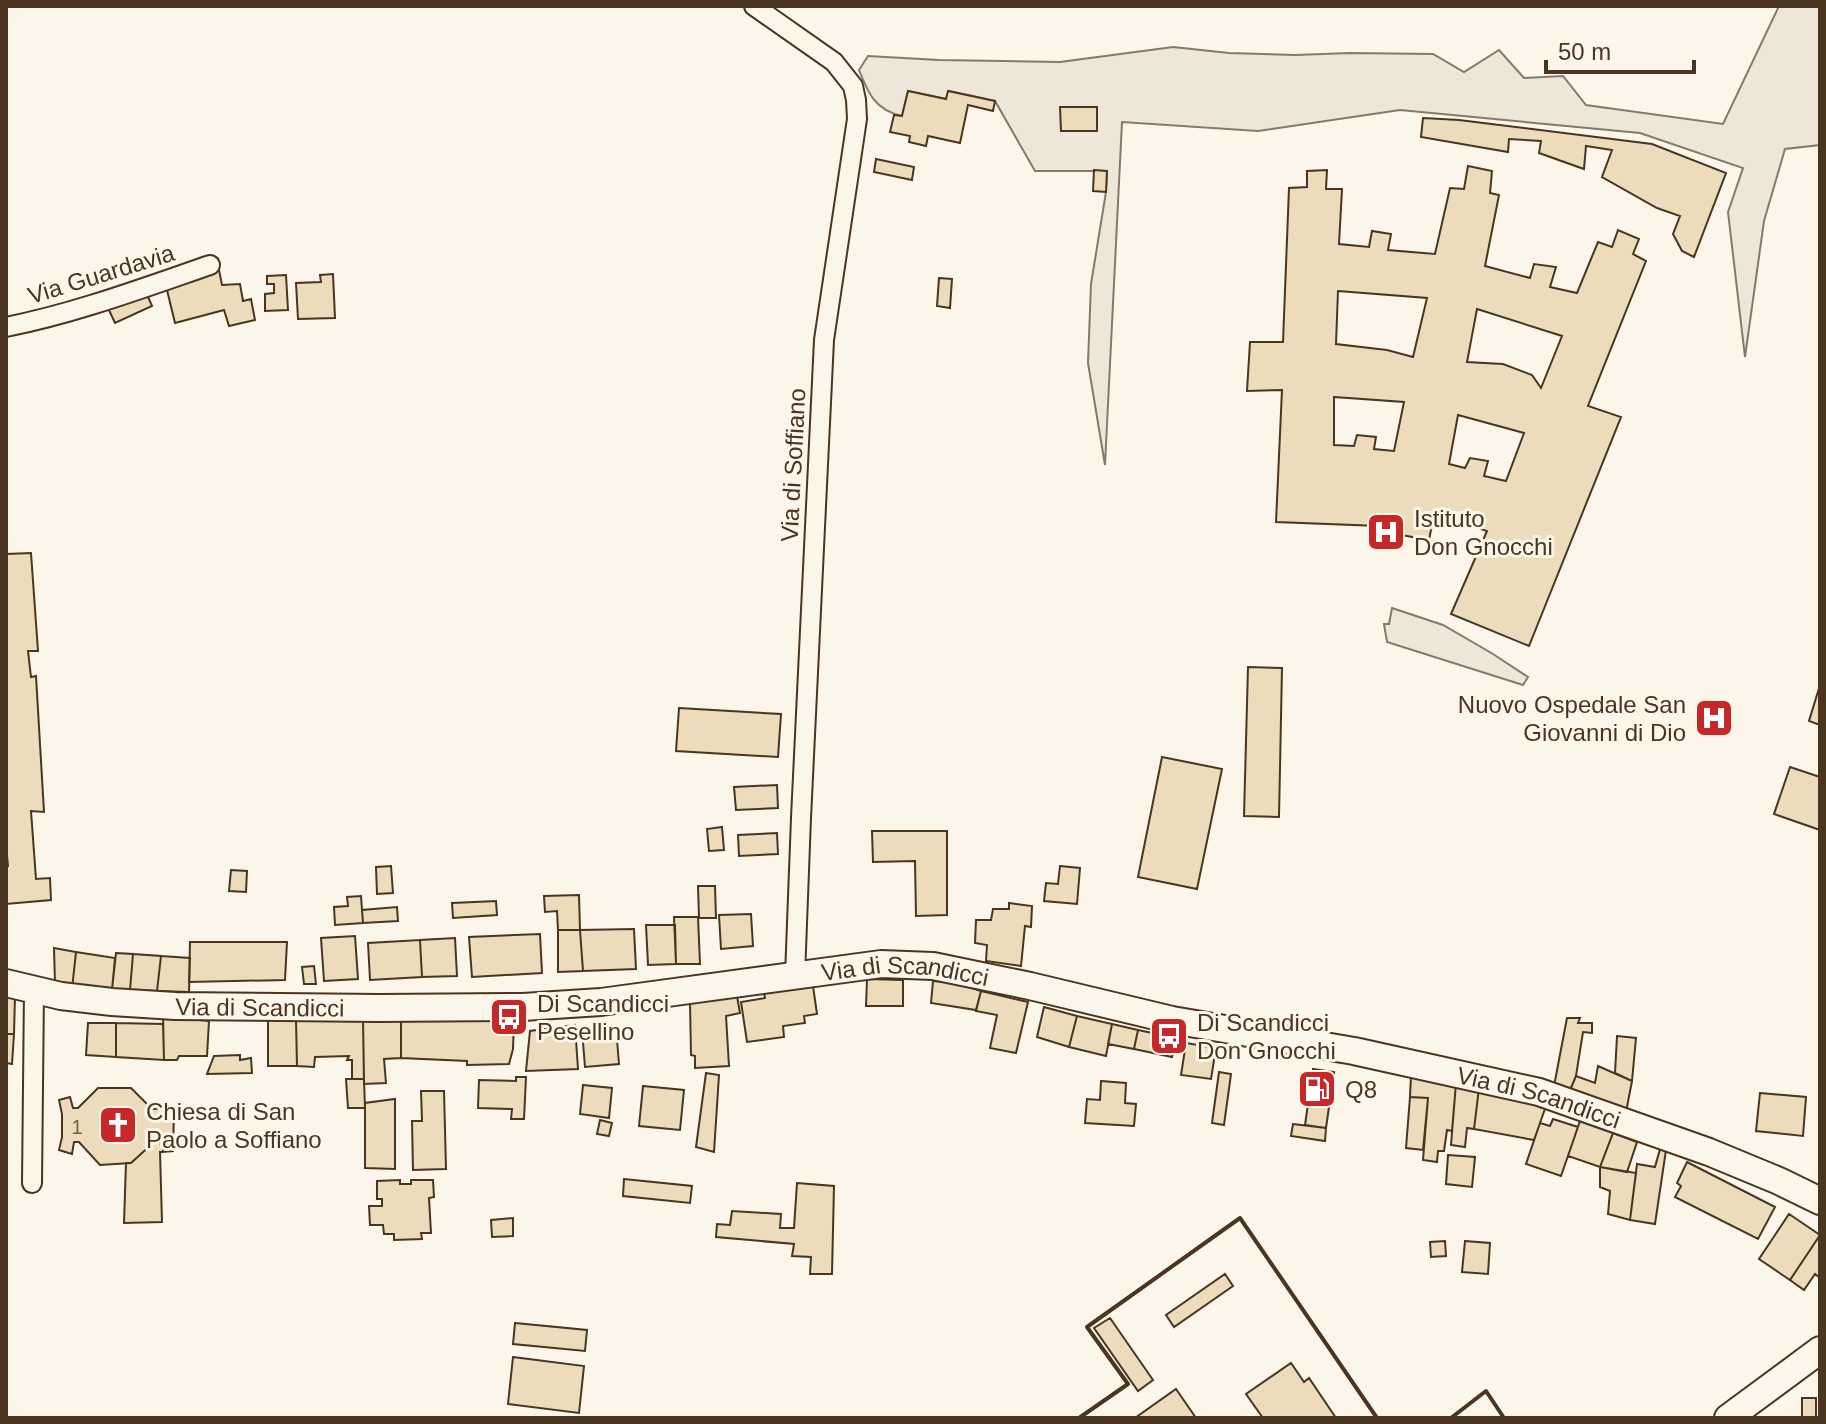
<svg xmlns="http://www.w3.org/2000/svg" width="1826" height="1424" font-family="Helvetica,sans-serif">
	<style>
		.green { fill: #ede6d9; stroke: #887966; stroke-width: 2 }
		.building { fill: #ecdcbc; stroke: #4a3520; stroke-width: 2; fill-rule: evenodd }
		.lines { fill: none; stroke-linecap: round; stroke-linejoin: round }
		.street-casing { stroke: #4a3520; stroke-width: 22 }
		.secondary-casing { stroke: #4a3520; stroke-width: 30 }
		.street { stroke: #fbf6e9; stroke-width: 18 }
		.secondary { stroke: #fbf6e9; stroke-width: 26 }
		.wall { stroke: #4a3520; stroke-width: 4 }
		.labels { text-anchor: middle; dominant-baseline: central; stroke-width: 6; stroke-linejoin: round; paint-order: stroke }
		.number-label { font-size: 20px; fill: #725f47 }
		.street-label { font-size: 24px; fill: #4a3520; stroke: #fbf6e9 }
		.poi-label { font-size: 24px; fill: #4a3520; stroke: #fbf6e9; text-anchor: start }
	</style>
	<rect width="100%" height="100%" fill="#fbf6e9"/>
	<path class="green" d="M1779,6h41v139l-35,4 -21,72 -19,136 -17,-145 15,-44 -103,-35 -240,-23 -142,21 -136,-9 -17,343 -17,-102 3,-79 15,-92 1,-21h-72l-40,-70 -46,-10 -3,8 -38,-8 -6,25c-27,-6 -34,-23 -43,-46l9,-14 71,4 121,2 113,-15 56,6 66,2 55,-2 83,1 31,18 35,-22 25,28 39,-2 23,29 137,19z
		M1392,608l51,17 50,29 35,23 -5,8 -136,-43 -3,-18h5z"/>
	<path class="building" d="M908,91l38,8 2,-8 47,10 -2,10 -25,-6 -8,38 -32,-7 -2,10 -17,-4 1,-6 -20,-4 4,-17 8,1z
		M1060,107h37v24h-36z
		M1423,118l36,2 193,24 74,29 -32,84 -12,-6 -9,-17 7,-18 -23,-8 -55,-31 10,-27 -26,-4 -2,23 -45,-16 2,-12 -32,-2 -1,13 -87,-15z
		M876,159l38,8 -2,13 -38,-8z
		M1468,166l24,5 -2,22 9,2 -14,71 45,12 4,-14 22,3 -6,20 27,6 21,-51 14,5 6,-17 21,9 -6,15 13,7 -58,145 33,11 -92,229 -78,-32 36,-83 -53,-17 -5,26 -50,-9v-5l-103,-4 6,-132 -35,1 3,-49h33l6,-154 18,-1v-16l20,-1 -1,19h16l-3,55 30,3 3,-16 19,3 -3,16 47,4 15,-66 14,1zM1338,291l89,7 -14,59 -26,-7 -51,-6zM1477,309l85,27 -21,52 -9,-13 -29,-11 -36,-2zM1334,397l70,5 -10,49 -20,-2 2,-12 -19,-2 -3,11 -20,-1zM1458,415l66,18 -18,48 -22,-5 4,-15 -18,-3 -5,10 -16,-4z
		M1094,170l13,1 -1,21 -13,-1z
		M219,270l3,15 18,-1 3,17 8,-2 4,21 -26,6 -5,-16 -49,13 -9,-37z
		M333,274l2,44 -37,1 -2,-36 25,-1 -1,-7z
		M286,275l2,35 -23,1v-17l9,-1v-9h-7v-8z
		M939,278l13,1 -2,29 -13,-2z
		M146,292l6,14 -37,17 -7,-15z
		M31,553l7,98h-10l3,26 5,-1 8,136 -13,-1 5,68 14,-1 1,22 -45,4v-38h2l-2,-21v-291z
		M1248,667l34,1 -3,149 -35,-1z
		M1820,685v40l-11,-4z
		M679,708l102,6 -3,43 -102,-6z
		M1162,757l60,12 -25,120 -59,-12z
		M1790,767l30,10v53l-46,-16z
		M777,785l1,23 -42,2 -2,-23z
		M722,827l2,23 -15,1 -2,-22z
		M872,831h75v84l-31,1 -1,-55 -42,1z
		M777,833l1,21 -39,2 -1,-21z
		M391,866l2,27 -16,1 -1,-27z
		M1060,866l20,2 -3,36 -33,-3 2,-18 12,1z
		M231,870l16,1 -1,21 -17,-1z
		M698,886h17l1,32h-17z
		M579,895l1,35h-22l-1,-19 -12,1 -1,-16z
		M361,896l2,27 -28,2 -1,-18 14,-1 -1,-9z
		M496,901l1,14 -44,3 -1,-15z
		M1009,903l23,3 -1,21 -6,-1 -4,40 -35,-5 1,-16 -12,-2 1,-23h15l2,-11h16z
		M397,907l1,14 -35,2 -1,-13z
		M751,914l2,32 -32,3 -2,-34z
		M674,917h24l2,47h-24z
		M646,925h29l1,39 -28,1z
		M634,929l2,40 -53,2 -3,-41z
		M558,930h22l3,41 -25,1z
		M540,934l2,39 -70,4 -3,-40z
		M355,936l3,43 -34,2 -3,-43z
		M455,938l2,38 -35,1 -2,-37z
		M420,940l2,37 -52,3 -2,-37z
		M190,942h97l-2,38 -96,2z
		M54,948l22,4 -4,37 -17,-5z
		M76,952l39,6 -3,32 -40,-1z
		M116,953l17,1 -3,36h-18z
		M133,954l28,2 -4,35 -27,-1z
		M161,956l29,2 -1,34 -32,-1z
		M314,966l2,18h-12l-2,-17z
		M867,979l36,1v26h-37z
		M933,981l24,2 24,8 -5,19 -45,-7z
		M813,986l4,28 -13,2 1,7 -22,3 1,11 -37,5 -6,-40 24,-4 -1,-5z
		M981,991l47,11 -12,51 -26,-5 7,-33 -21,-4z
		M6,994l9,2 -1,38h-8z
		M737,996l3,17 -14,3 3,50 -34,2v-12l-4,-1 -1,-52z
		M1044,1007l33,9 -8,31 -32,-10z
		M163,1016l46,5 -2,35h-28l-2,4h-13z
		M1077,1016l35,8 -6,32 -37,-9z
		M1567,1018h13l-2,5h14v10l-9,-1 -7,44 -8,19 -14,-9z
		M363,1019l38,1v38l-17,1 2,24 -22,1z
		M363,1019l1,60h-12v-19h-5l2,-4 -34,1 -1,10 -17,-1 -1,-46z
		M268,1020h28l1,46h-29z
		M401,1020h113l-1,29 -4,15 -42,1v-4l-66,-3z
		M88,1023h28v34l-30,-2z
		M116,1023l47,1 1,36 -48,-3z
		M1112,1024l26,6 -4,19 -26,-5z
		M575,1025l3,44 -52,2 4,-40z
		M616,1027l3,37 -34,3 -3,-37z
		M1138,1030l39,8 -5,19 -38,-8z
		M6,1034h8l-2,30 -6,-1z
		M1617,1036l19,2 -4,43 -17,-8z
		M1186,1043l30,5 -5,31 -30,-4z
		M240,1055v5l11,-2 1,15 -45,1 7,-18z
		M1598,1066l34,15 -6,31 -58,-17 8,-19 19,7z
		M1313,1069l21,3 -8,56 -21,-3z
		M1219,1072l12,2 -7,51 -12,-2z
		M706,1073l13,2 -5,77 -18,-5z
		M1411,1075l45,8 -4,48 -5,-1 -3,21h-6l-1,11 -14,-2 5,-62 -18,-1z
		M516,1077h10l-2,42h-13l1,-10 -34,-1 1,-28 37,1z
		M346,1079h18l1,29h-17z
		M1101,1081l25,2 -1,20 11,1 -2,22 -49,-3 2,-24 13,1z
		M1456,1083l23,5 -5,41 -7,-1 -2,19 -14,-2z
		M583,1085l29,3 -3,30 -29,-4z
		M643,1086l41,4 -4,40 -41,-4z
		M98,1088h33l21,21 22,-1 -1,43 -10,1v-8l-9,-2 -23,21 -31,2 -21,-23h-5l-2,12 -13,-4 3,-13v-23l-3,-14 11,-3 3,11h5z
		M1479,1088l67,18 -12,34 -60,-11z
		M421,1091h23l2,78 -33,1 -1,-49h10z
		M1760,1093l46,4 -3,39 -47,-5z
		M1410,1097l18,1 -5,52 -17,-2z
		M395,1099v70l-30,-1v-65z
		M1553,1119l25,8 -17,49 -35,-12 14,-41 10,3z
		M600,1120l12,3 -3,13 -12,-2z
		M1580,1121l33,12 -13,34 -32,-11z
		M1293,1124l33,4 -1,13 -34,-5z
		M1613,1133l24,9 -10,30 -27,-5z
		M154,1142l9,2v8h-3l2,70 -38,1 2,-60h5z
		M1660,1149l6,1 -11,74 -25,-4 7,-56 18,3z
		M1448,1155l27,2 -3,30 -26,-3z
		M1687,1162l88,45 -17,32 -83,-42 6,-11 -4,-3z
		M1600,1167l36,6 -6,47 -22,-6 2,-23 -10,-4z
		M624,1179l68,7 -2,17 -67,-7z
		M400,1180v4h11v-4h22l1,17 -5,1 2,35h-10l1,6 -28,1v-6h-10l-1,-9h-13l-1,-19h13v-7h-5v-18z
		M797,1183l37,3 -2,88h-22l1,-17 -19,-1 2,-12 -78,-7 1,-13 13,1 2,-14 49,3 -1,14h14z
		M1789,1214l31,21 -30,45 -31,-21z
		M513,1218v18l-21,1 -1,-17z
		M1820,1235v43l-5,-4 -11,16 -14,-10z
		M1445,1241l1,15 -15,1 -1,-15z
		M1465,1241l25,2 -2,31 -26,-2z
		M1225,1274l8,12 -59,41 -8,-12z
		M1110,1318l43,62 -15,11 -44,-63z
		M515,1323l72,7 -2,21 -72,-7z
		M513,1357l71,9 -5,47 -71,-9z
		M1291,1363l13,19 5,-4 27,40h-73l-17,-24z
		M1176,1389l20,29h-61z
		M1802,1398h14v20h-14z"/>
	<g class="lines">
		<defs>
			<path id="street" d="M754,6l80,56 19,24 3,14 1,19 -33,221 -23,478 -6,158
				M6,327c70,-14 137,-39 204,-62
				M32,1183l2,-193"/>
			<g id="secondary">
				<path id="s1" d="M6,983l55,13 51,6 63,4 204,2 144,-1 78,-5 280,-38 52,2 97,20 142,34 182,31 185,41 170,60 70,29 41,20"/>
				<path d="M1728,1418l92,-68"/>
			</g>
		</defs>
		<use href="#street" class="street-casing"/>
		<use href="#secondary" class="secondary-casing"/>
		<use href="#street" class="street"/>
		<use href="#secondary" class="secondary"/>
		<path class="wall" d="M1079,1418l49,-34 -41,-57 153,-109 137,200
			M1451,1418l35,-27 18,27"/>
	</g>
	<defs>
		<symbol id="hospital-square" viewBox="-11 -11 22 22"><rect x="-9" y="-9" width="18" height="18" rx="4" fill="#c62828" stroke="#fbf6e9"/><path d="M-5-5h3v3.5h4V-5h3V5h-3V1.5h-4V5h-3Z" fill="#fff"/></symbol>
		<symbol id="bus-square" viewBox="-11 -11 22 22"><rect x="-9" y="-9" width="18" height="18" rx="4" fill="#c62828" stroke="#fbf6e9"/><path d="M-5-6H5V4H4V6H2V4H-2V6H-4V4H-5ZM-3.5-4V0h7V-4ZM-3.5 1.2v1.5H-2V1.2ZM2 1.2v1.5H3.5V1.2Z" fill="#fff"/></symbol>
		<symbol id="fuel-square" viewBox="-11 -11 22 22"><rect x="-9" y="-9" width="18" height="18" rx="4" fill="#c62828" stroke="#fbf6e9"/><path d="M-5.5-6h7V0h2V4h1.3V-2.5L3-4.5l.8-.8L6-3V5H2.5V1h-1V6h-7ZM-4.2-4.7v3.2H.2V-4.7Z" fill="#fff"/></symbol>
		<symbol id="church-square" viewBox="-11 -11 22 22"><rect x="-9" y="-9" width="18" height="18" rx="4" fill="#c62828" stroke="#fbf6e9"/><path d="M-1.2-6h2.4v3.5h3.3v2.4h-3.3V6h-2.4V-.1h-3.3v-2.4h3.3Z" fill="#fff"/></symbol>
	</defs>
	<g fill-rule="evenodd">
		<use href="#hospital-square" x="1364" y="510" width="44" height="44"/>
		<use href="#hospital-square" x="1692" y="696" width="44" height="44"/>
		<use href="#bus-square" x="487" y="995" width="44" height="44"/>
		<use href="#bus-square" x="1147" y="1014" width="44" height="44"/>
		<use href="#fuel-square" x="1295" y="1067" width="44" height="44"/>
		<use href="#church-square" x="96" y="1103" width="44" height="44"/>
	</g>
	<g class="labels">
		<g class="number-label">
			<text x="77" y="1127">1</text>
		</g>
		<g class="street-label">
			<text transform="translate(101 274) rotate(-17)">Via Guardavia</text>
			<text transform="translate(793 465) rotate(-87)">Via di Soffiano</text>
			<text stroke="none"><textPath href="#s1" startOffset="904">Via di Scandicci</textPath></text>
			<text stroke="none"><textPath href="#s1" startOffset="256">Via di Scandicci</textPath></text>
			<text stroke="none"><textPath href="#s1" startOffset="1552">Via di Scandicci</textPath></text>
		</g>
		<g class="poi-label">
			<text x="1414" y="518">Istituto<tspan x="1414" dy="28">Don Gnocchi</tspan></text>
			<text x="1686" y="704" text-anchor="end">Nuovo Ospedale San<tspan x="1686" dy="28">Giovanni di Dio</tspan></text>
			<text x="537" y="1003">Di Scandicci<tspan x="537" dy="28">Pesellino</tspan></text>
			<text x="1197" y="1022">Di Scandicci<tspan x="1197" dy="28">Don Gnocchi</tspan></text>
			<text x="1345" y="1089">Q8</text>
			<text x="146" y="1111">Chiesa di San<tspan x="146" dy="28">Paolo a Soffiano</tspan></text>
		</g>
	</g>
	<rect width="1826" height="1424" fill="none" stroke="#4a3520" stroke-width="16"/>
	<path d="M1546 60v12h148v-12" fill="none" stroke="#4a3520" stroke-width="4"/>
	<text x="1558" y="60" font-size="24" fill="#4a3520" stroke="#fbf6e9" stroke-width="6" paint-order="stroke">50 m</text>
</svg>
